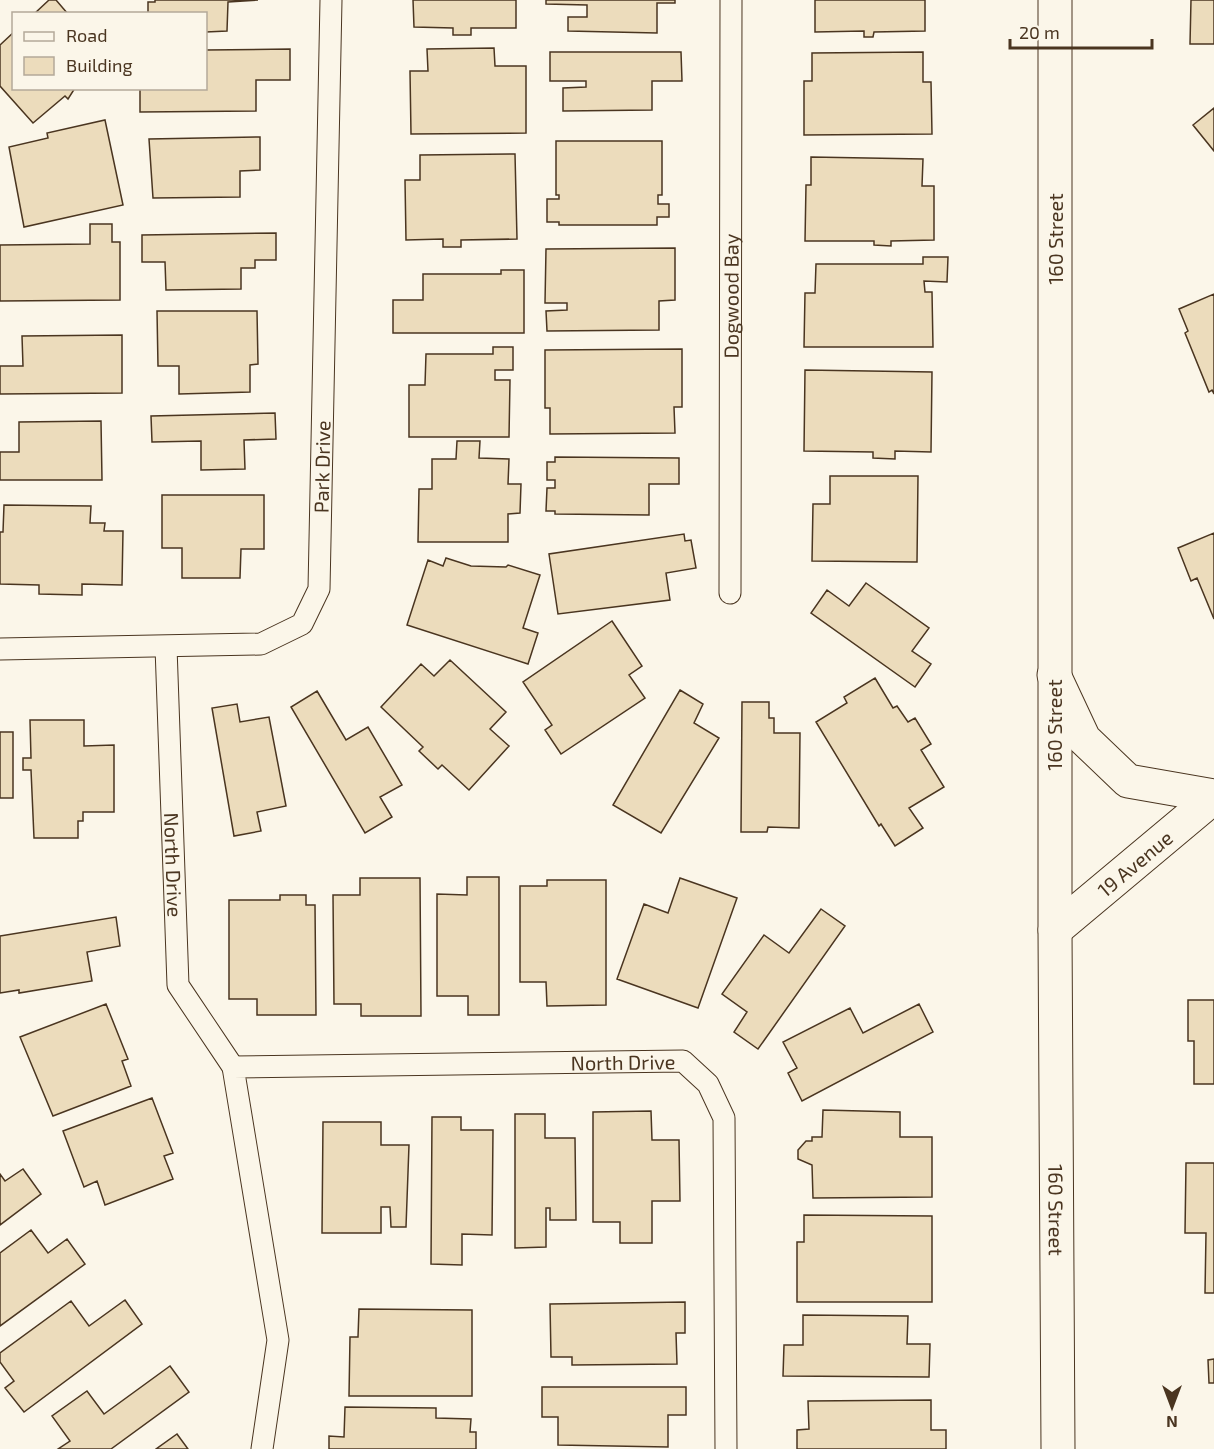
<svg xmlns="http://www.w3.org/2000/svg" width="1214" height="1449" font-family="'Exo 2',sans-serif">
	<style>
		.building { fill: #ecdcbc; stroke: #4a3520; stroke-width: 1.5 }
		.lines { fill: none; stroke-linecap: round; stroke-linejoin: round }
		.service-casing { stroke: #4a3520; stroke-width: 23 }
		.minor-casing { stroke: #4a3520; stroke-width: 35 }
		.tertiary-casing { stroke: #4a3520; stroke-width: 35 }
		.service { stroke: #fbf6e9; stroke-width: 21 }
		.minor { stroke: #fbf6e9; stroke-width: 33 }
		.tertiary { stroke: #fbf6e9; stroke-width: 33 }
		.labels { text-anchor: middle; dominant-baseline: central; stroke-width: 4.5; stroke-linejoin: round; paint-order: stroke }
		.street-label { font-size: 20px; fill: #4a3520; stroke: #fbf6e9 }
	</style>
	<rect width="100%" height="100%" fill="#fbf6e9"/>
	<path class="building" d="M49,0h7l12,14h-34z
		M155,0h103l-30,2 -1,29 -21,1v-18h-58v-12h7z
		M413,0h103v28h-45v7h-18v-7l-39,-1z
		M546,0h129v3h-18v30l-89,-2v-14h19v-12l-41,-1z
		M815,0h110v31l-51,1 -1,5h-9v-6l-49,1z
		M1191,0h23v44h-24z
		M14,32v56h61l-7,11 -3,-3 -32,27 -33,-37v-41z
		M494,48l1,18h31v67l-115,1 -1,-63h18l-1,-22z
		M290,49v31h-34v31l-116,1v-24h66v-38z
		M550,52h131l1,29h-30v29l-89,1v-23l23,-1v-6h-36z
		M923,52v30h8l1,52 -128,1v-54h8v-28z
		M1214,108v43l-21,-26z
		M105,120l18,85 -99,22 -15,-80 39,-9 -1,-5z
		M260,137v33l-20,1v26l-87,1 -4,-59z
		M556,141h106v54h-4v9h11v13h-12v8h-98v-3h-12v-23h12v-4h-3z
		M515,154l2,85 -56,1v7h-18v-8l-37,1 -1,-60h15v-25z
		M811,157l112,2 -1,27h12v54l-43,1v5l-17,-1v-4h-69l1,-56h5z
		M90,224h22v18h8v58l-120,1v-56l90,-1z
		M276,233v27h-21v8h-14v21l-75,1 -1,-28h-23v-27z
		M675,248v52l-16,1v29l-112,1 -1,-20 21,-1v-7h-22l1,-54z
		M923,257h25l-1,25 -23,-1 1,11h7l1,55h-129l1,-54h10l1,-29h107z
		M501,270h23v63h-131v-33h30v-26h78z
		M1214,294v100l-2,-4 -3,2 -24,-59 3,-2 -9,-22z
		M157,311h100l1,53 -8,1v27l-71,2v-28h-21z
		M122,335v58l-122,1v-28h23l-1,-30z
		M493,347h20v23h-18v10h15l-1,57h-100v-52h16l1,-31h67z
		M682,349v58h-8l1,26 -125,1v-26h-5v-58z
		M805,370l127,2 -1,80 -36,-1v8l-22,-1v-6l-69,-1z
		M275,413l1,26 -32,1 1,29 -44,1v-29l-49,1 -1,-26z
		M101,421l1,59h-102v-28h19v-30z
		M457,441h23l-1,17 30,1 -1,25h13l-1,29 -12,1v28h-90l1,-53h13v-30h24z
		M555,457l124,1v26h-30v31l-94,-1v-3h-9l1,-23h8v-8h-8v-18h8z
		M830,476h88l-1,86 -105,-1 1,-57h17z
		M162,495h102v54h-23l-1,29h-58v-30h-20z
		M4,505l87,1 -1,17h15l-1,8h19l-1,54 -40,-1v11l-43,-1v-9l-39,-1v-52h3z
		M1214,533v86l-17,-41 -6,3 -13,-33z
		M684,534l1,7 6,-1 5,28 -30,5 4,27 -112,14 -9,-60z
		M446,558l25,8 35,1 2,-2 32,10 -17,53 15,5 -10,31 -121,-39 21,-65 15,6z
		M866,583l63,45 -17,23 19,13 -16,23 -104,-74 16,-23 22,16z
		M612,621l30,45 -13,9 16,23 -84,56 -16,-24 7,-5 -29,-43z
		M450,660l56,52 -16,17 19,17 -40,44 -27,-25 -4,4 -19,-18 4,-4 -42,-40 40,-43 13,12z
		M875,678l18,30 4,-2 11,16 7,-4 16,26 -10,6 23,37 -35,21 14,20 -28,18 -14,-22 -2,2 -63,-104 31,-19 -3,-6z
		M680,690l23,14 -9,19 25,15 -58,95 -48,-28z
		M317,691l29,49 22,-13 34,58 -22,12 12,20 -27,16 -74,-126z
		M742,702h27v16h5v15h26l-1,95 -31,-1 -1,5h-26z
		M237,704l3,18 29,-5 17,89 -29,6 4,19 -27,5 -22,-128z
		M30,720h54v26l30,-1v67h-31v9h-5v17h-44l-3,-68h-8v-12h8z
		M0,732h13v66h-13z
		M467,877h32v138h-31v-19h-31v-102l30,1z
		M360,878h60l1,138h-60v-12h-27l-1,-109h27z
		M680,878l57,20 -39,110 -81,-29 27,-75 24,9z
		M547,880h59v125l-59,1 -1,-24h-26v-96h27z
		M280,895h26v10h9l1,110h-59v-16h-28v-99h51z
		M821,909l24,17 -87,123 -24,-17 13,-20 -25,-18 42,-59 25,18z
		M116,917l4,29 -33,6 5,29 -73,12v-3l-19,3v-57z
		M1188,1000h26v84h-20v-43h-6z
		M106,1004l22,55 -6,2 9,25 -78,30 -33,-79z
		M919,1004l14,28 -131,69 -14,-28 9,-5 -14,-26 67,-34 13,25z
		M152,1098l21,55 -9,3 9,23 -68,26 -8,-24 -13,6 -21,-56z
		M823,1110l77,2v25h32v60l-119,1 -1,-33 -14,-6v-9l8,-9h6v-4h10z
		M651,1111l1,29h27l1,61h-28v42h-32v-21h-27v-110z
		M515,1114h30v24h30l1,82h-26v-12h-4v39l-31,1z
		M432,1117h29v13h32l-1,105 -30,-1v31l-31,-1z
		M323,1122h58v23h28l-3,82h-15l-1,-20h-9v26h-59z
		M1186,1163h28v130h-9l1,-60h-21z
		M23,1169l18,25 -41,31v-51l5,7z
		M804,1215l128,1v86h-135v-60h7z
		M31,1230l17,23 19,-14 18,25 -85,62v-73z
		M125,1300l17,24 -118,88 -19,-24 9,-7 -14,-19v-9l71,-52 18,25z
		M685,1302v31h-9l1,31 -105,1v-8h-21l-1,-53z
		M359,1309l113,1v86h-123l1,-59h8z
		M803,1315l105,1 -1,28h23l-1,33 -146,-1 1,-31h19z
		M1214,1359v24h-5l-1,-23z
		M170,1366l19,26 -78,57h-53l12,-8 -18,-25 35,-25 17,23z
		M542,1387h144v28h-18v32l-110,-2v-28h-16z
		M931,1400v30h15v19h-149v-19l12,-1 -1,-28z
		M345,1407l91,1v10l35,1 -1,13h6v17h-147v-13l15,1z
		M177,1434l11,15h-32z"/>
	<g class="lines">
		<defs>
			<g id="service">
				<path id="s1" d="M730,593l1,-593"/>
				<path id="s2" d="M166,647l12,338 55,82"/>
				<path id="s3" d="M0,649l261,-5 41,-20 17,-35 12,-589"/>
				<path id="s4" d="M262,1449l16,-109 -45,-273 450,-6 25,23 16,34 2,331"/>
			</g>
			<g id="minor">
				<path d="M1054,675l30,64 44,42 86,15"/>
				<path id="s5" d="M1055,930l159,-133"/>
			</g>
			<g id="tertiary">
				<path id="s6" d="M1055,0v930l3,519"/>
			</g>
		</defs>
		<use href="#service" class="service-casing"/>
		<use href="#minor" class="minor-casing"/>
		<use href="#tertiary" class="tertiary-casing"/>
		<use href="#service" class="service"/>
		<use href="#minor" class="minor"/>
		<use href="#tertiary" class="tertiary"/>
	</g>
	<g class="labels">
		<g class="street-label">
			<text transform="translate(1055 239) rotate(-90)">160 Street</text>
			<text stroke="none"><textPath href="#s1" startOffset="297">Dogwood Bay</textPath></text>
			<text stroke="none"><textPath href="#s3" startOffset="468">Park Drive</textPath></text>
			<text transform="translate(1054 725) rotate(-90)">160 Street</text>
			<text stroke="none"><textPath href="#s5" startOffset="104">19 Avenue</textPath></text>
			<text stroke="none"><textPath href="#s2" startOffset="218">North Drive</textPath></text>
			<text stroke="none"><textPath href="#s4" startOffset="777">North Drive</textPath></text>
			<text stroke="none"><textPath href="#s6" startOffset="1210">160 Street</textPath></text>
		</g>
	</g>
	<rect x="12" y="12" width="195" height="78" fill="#fbf6e9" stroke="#b4a999" stroke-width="1.5"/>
	<rect x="24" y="32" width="30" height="9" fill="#fbf6e9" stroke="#b4a999" stroke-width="1.5"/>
	<text x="66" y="42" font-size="18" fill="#4a3520">Road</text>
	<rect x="24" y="57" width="30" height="18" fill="#ecdcbc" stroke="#b4a999" stroke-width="1.5"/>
	<text x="66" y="72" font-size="18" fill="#4a3520">Building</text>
	<g transform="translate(1172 1407) rotate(180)" stroke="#fbf6e9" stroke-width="4.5" paint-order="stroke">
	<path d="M0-4.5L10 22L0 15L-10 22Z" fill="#4a3520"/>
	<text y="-9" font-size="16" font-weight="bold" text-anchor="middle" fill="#4a3520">N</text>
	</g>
	<path d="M1010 39v9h142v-9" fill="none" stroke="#4a3520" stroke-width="3"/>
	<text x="1019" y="39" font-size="18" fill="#4a3520" stroke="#fbf6e9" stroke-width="4.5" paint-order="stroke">20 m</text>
</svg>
